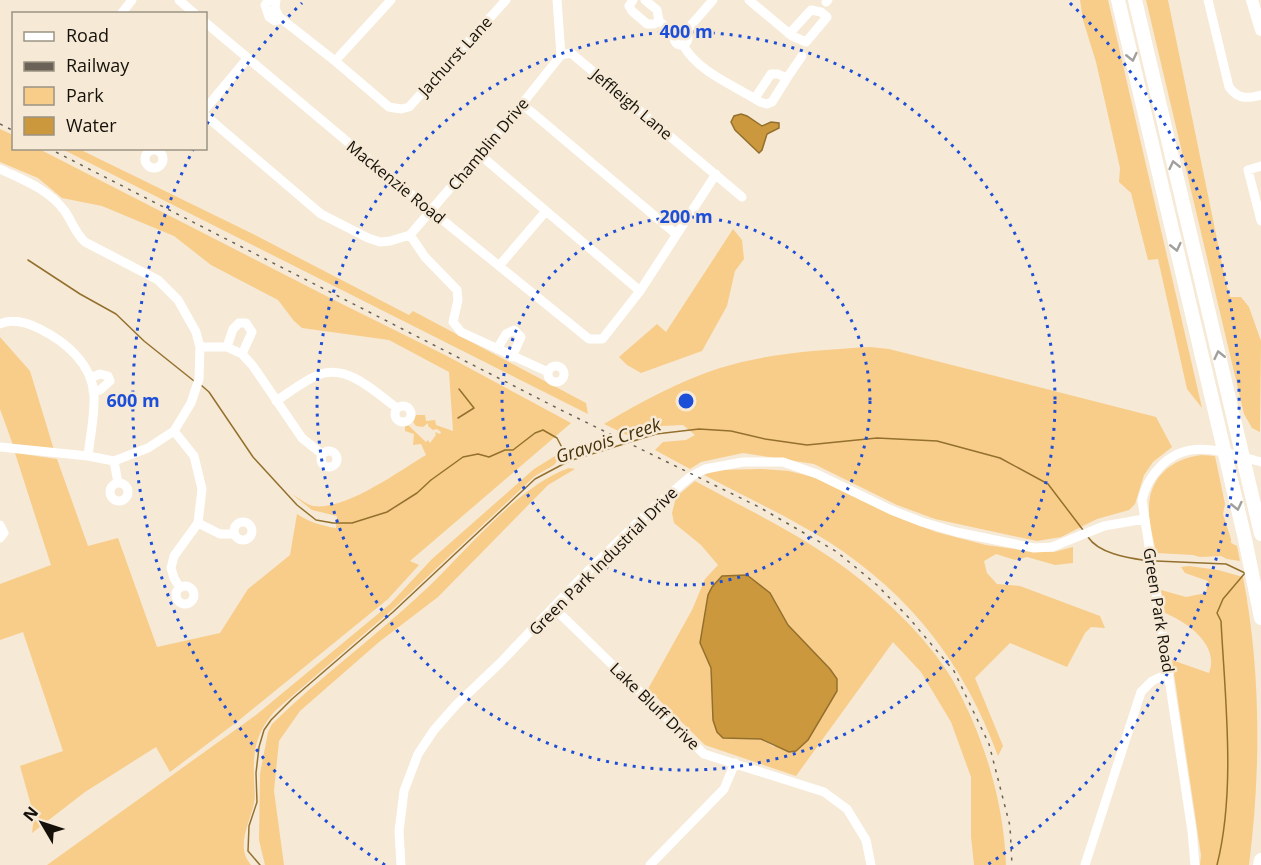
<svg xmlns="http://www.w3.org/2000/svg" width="1261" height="865" font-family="'Open Sans',sans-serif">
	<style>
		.green { fill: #f8cd8a; fill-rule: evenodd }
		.water { fill: #cb983e; stroke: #94702e; stroke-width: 1.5 }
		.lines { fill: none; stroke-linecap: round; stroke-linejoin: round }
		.stream { stroke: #94702e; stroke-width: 1.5 }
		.minor { stroke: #fff; stroke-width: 9 }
		.major { stroke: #fff; stroke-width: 12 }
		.highway { stroke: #fff; stroke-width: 14 }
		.rail { stroke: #6a6256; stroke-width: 1.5; stroke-dasharray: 3 6; stroke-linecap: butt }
		.oneway { stroke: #a1a09d }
		.ring { fill: none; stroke: #1d4ed8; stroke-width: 3; stroke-dasharray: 3 6 }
		.labels { text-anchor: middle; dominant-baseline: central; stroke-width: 5; stroke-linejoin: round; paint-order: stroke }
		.street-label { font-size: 16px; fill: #15110a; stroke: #f6e9d5 }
		.water-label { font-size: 18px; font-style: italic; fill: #46310a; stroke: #f6e9d5 }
		.centre { fill: #1d4ed8; stroke: #f6e9d5; stroke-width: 3 }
		.ring-label { font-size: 18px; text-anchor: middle; font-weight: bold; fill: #1d4ed8; stroke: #f6e9d5; stroke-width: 5; stroke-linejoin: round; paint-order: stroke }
	</style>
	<rect width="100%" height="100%" fill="#f6e9d5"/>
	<path class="green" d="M1080,0h28l94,408 -15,-19 -29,-130 -10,1 -17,-67 -12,-11 1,-14 -24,-106 -13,-42z
		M1146,0h22l58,283 4,14h11l8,10 12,34 -1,91 -8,-4 -8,-14z
		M0,129l13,6 1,13 25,1 301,154 107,53 124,67 -161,138 9,4 -31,34 -150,122 -68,51 -14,-25 -71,45 -53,41 2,-17 -14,-50 43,-15 -40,-119 -23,8v-56l51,-19 -36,-112 42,6 31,87 30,-8 39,109 63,-14 28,-44 42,-34 7,-41c12,8 25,12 39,14l1,-12 -25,-6 -19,-15c6,3 14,10 20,11 32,5 86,-35 113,-51l-5,-11 -8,1 1,-11 -9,-3v-6h3l18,17 2,-2 2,3 6,-8 -1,-3 5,2 1,-2 -4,-3 -4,1 -5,-4v-3l-5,4 -7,-1 -3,-4 3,-7h9l1,6 9,-1 1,5 17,6 -4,-59 -60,-32 -87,-12 -8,-7 -16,-21 -67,-35 -37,-29 -72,-30 -40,-8 -24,-20 -38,-16z
		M62,149h17l172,84 158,82 4,-4 173,92 2,11z
		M733,229l9,11 2,19 -9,12 -8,35 -25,45 -61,22 -14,-8 -8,-8 38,-33 9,8z
		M0,337l30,34 24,79 -41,-5 -13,-36z
		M870,347l19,2 267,68 16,30 -19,15 -9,13 -9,29 -6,6 -32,9 -36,18 -24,4 -102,-22 -38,-14 -83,-41 -71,-11 -42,9 -11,7 -35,-19 8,-8 23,-2 9,-5 -12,-10 -42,2 -14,8 -23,-11c37,-22 75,-43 116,-56 48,-15 99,-18 150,-21z
		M560,453v4l-6,8 -19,11 -142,133 -117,101c-20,22 -23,40 -22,69 0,8 2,16 0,24 -4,20 -19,44 -3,62h-204l209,-150 134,-111 42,-45 102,-90z
		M1201,455l14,1 10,48 -2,10 8,25v4l6,3 3,15 -13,-2 -6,-3 -21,1 -7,-2 -37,-2c-2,-13 -7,-28 -7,-42 -1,-32 21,-52 52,-56z
		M569,468l6,1 -27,16 -110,112 -59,45 -79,69 -21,30 -5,50 10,74h-19l-6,-25 1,-66 8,-42 4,-8c48,-47 103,-87 152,-133 40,-37 93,-105 145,-123z
		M761,469l28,2 28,7 85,41 34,13 50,13 50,7h18l19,-5v16l-18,2 -28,-8 -12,3 -19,-6 -12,7 3,12 10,11 23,2 80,30 5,12 -14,-1 -6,6 -18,34 -57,-24 -35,35 28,68 -5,10c-34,-92 -86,-160 -169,-214 -40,-25 -83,-45 -125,-67l13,-5z
		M695,481c49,27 101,51 146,84 38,27 87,73 111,114 31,55 52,122 54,186h-32l-3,-29v-59l-20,-55 -30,-50 -28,-30 -97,134 -91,-31 -57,-56 44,-79 13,-31 13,-14 -17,-20 -27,-22 -2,-10 4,-16zM747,575l23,18 18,32 42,44 -56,78 -13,-8 -38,-1 -6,-6 -4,-12 -2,-52 -11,-25 6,-35 16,-31z
		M1189,566l29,4 25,7c18,93 18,194 6,288h-49l1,-10 -29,-195 37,13c11,-28 -22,-51 -44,-60l-4,-23 25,7 20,-4 2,-12 -23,-8 -4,-6z"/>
	<path class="water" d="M741,114l6,2 15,10 9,-4 8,1v5l-12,6 -5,16 -3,3 -24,-23 -4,-8 3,-6z
		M747,575l23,18 18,32 42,44 7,10v12l-29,49 -12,11 -7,1 -28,-13 -38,-1 -6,-6 -4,-12 -2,-52 -11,-25 8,-48 4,-8 10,-11z"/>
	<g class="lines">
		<path class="stream" d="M28,260l52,34 36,20 28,27 50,40
			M201,385l8,7 44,65 44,48 19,15 17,3h19l35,-11 30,-19 14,-13 32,-23 15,-3 11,3 16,-7h8l22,-17 8,-3 14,8 11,21
			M458,418l16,-10 -15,-19
			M1088,537c11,17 41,21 60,24
			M1156,561l70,3 19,9
			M260,865l-12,-14 1,-25 8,-24 -1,-29 3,-26 5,-17 7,-10 21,-21 101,-87 142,-133 34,-18 87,-27 43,-5 32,2 34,8 42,6 70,-7 60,3 63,17 48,26 35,46
			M1217,865c19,-75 8,-167 4,-244l-4,-8 6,-14 22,-26"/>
		<path class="minor" d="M179,0l16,14
			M269,0l-4,5 4,12 6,4 6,-2
			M276,0l-1,8 4,9 56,44 54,46 12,2 8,-2 97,-107
			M557,0l4,55 10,-2 171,144
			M633,0l-4,6 3,5 15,13h7l5,-3
			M645,0l12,10 2,11 16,13
			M749,0l37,31 6,5 14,6 21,-25 -6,-5 -10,-2 -22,24
			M1208,0l21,87c9,12 17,12 32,8
			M826,2l2,-2
			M121,14l11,-14
			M206,23l175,147 208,169h13l2,-2 36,-46 76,-117
			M674 38a7 7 0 1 1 14 0a7 7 0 1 1-14 0Z
			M685,32l28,-32
			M683,45c16,28 51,40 77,57l7,2 5,-2 15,-24 -9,-4h-7l-16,24
			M335,61l56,-61
			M787,78l15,-22
			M522,104l154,130
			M206,108l41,-49
			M206,116l115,98 47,24 12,4 10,-1 20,-6 112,-131 39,-49
			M145 159a9 9 0 1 1 18 0a9 9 0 1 1-18 0Z
			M479,154l161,137
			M1261,166l-13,4 13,51
			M0,169c23,11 48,20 64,41 8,11 11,23 21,32l73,38 20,20 18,32 4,15 -1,32 -8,24 -17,28 -26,17 -34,13 -26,-5 -88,-9
			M410,235l15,22 32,33 1,10 -5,22 8,10 87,40
			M499,266l47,-55
			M0,324c13,-6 28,-1 40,5 26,13 52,35 54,66 1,20 -4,42 -6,61
			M200,347h27l15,7 11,12 49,72 20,16
			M227,347l6,-18 6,-6h7l6,9 -10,22
			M497,349l9,-15 8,-4 7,7 -9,20
			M548 374a8 8 0 1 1 16 0a8 8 0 1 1-16 0Z
			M90,378l10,-4 8,2 2,5 -10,9 -7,1
			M276,401c14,-9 30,-22 45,-27 28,-9 55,19 76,34
			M395 414a8 8 0 1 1 16 0a8 8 0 1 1-16 0Z
			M174,431l20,25 8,33 -4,34 -24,33 -3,12 3,10 6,10
			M321 459a8 8 0 1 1 16 0a8 8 0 1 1-16 0Z
			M114,461l4,22
			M110 492a9 9 0 1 1 18 0a9 9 0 1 1-18 0Z
			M234 531a9 9 0 1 1 18 0a9 9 0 1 1-18 0Z
			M198,523l22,11h14
			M0,525l4,8 -4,5
			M176 595a9 9 0 1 1 18 0a9 9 0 1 1-18 0Z
			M554,608l150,146 120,38 23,17 19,31 5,25
			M401,865l-2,-34 5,-40 14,-37 16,-24 22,-25 44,-42 84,-88 57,-56 49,-42 15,-8 38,-7h40l34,12 74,36 31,12 34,10 78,16 18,-1 52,-21 40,-7
			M650,865l74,-76 11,-26
			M1085,865l56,-173 11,-11 17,-8
			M1195,865l-3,-34 -50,-331c3,-13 9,-24 18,-33 28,-31 67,-14 101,-5"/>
		<path class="major" d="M1252,0l9,30"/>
		<path class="highway" d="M1118,0l127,539 16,79
			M1135,0l126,534
			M1260,865l1,-5"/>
		<path class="rail" d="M0,124l14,7
			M48,148l513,262 198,97 78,45 40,33 32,33 45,53 35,73 21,82 2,39"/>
	</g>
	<defs><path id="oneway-chevron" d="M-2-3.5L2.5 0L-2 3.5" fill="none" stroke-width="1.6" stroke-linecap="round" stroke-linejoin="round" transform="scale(1.5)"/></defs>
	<g class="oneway">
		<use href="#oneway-chevron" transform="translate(1132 57) rotate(77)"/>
		<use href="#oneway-chevron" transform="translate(1174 165) rotate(-103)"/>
		<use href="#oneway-chevron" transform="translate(1176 247) rotate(77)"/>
		<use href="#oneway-chevron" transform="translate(1219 355) rotate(-103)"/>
		<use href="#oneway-chevron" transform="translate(1237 506) rotate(77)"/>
	</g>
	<g class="ring">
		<circle cx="686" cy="401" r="184"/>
		<circle cx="686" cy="401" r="369"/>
		<path d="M385 865A553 553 0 0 1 193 150M207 124A553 553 0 0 1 302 3M1070 3A553 553 0 0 1 987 865"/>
	</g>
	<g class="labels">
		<g class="street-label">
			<text transform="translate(455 56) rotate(-48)">Jachurst Lane</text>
			<text transform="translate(632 104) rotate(40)">Jeffleigh Lane</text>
			<text transform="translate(488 144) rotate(-50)">Chamblin Drive</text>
			<text transform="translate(396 182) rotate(39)">Mackenzie Road</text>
			<text transform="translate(603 561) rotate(-45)">Green Park Industrial Drive</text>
			<text transform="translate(1159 610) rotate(81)">Green Park Road</text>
			<text transform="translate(655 706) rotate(44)">Lake Bluff Drive</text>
		</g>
		<g class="water-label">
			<text transform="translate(608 440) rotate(-18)">Gravois Creek</text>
		</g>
	</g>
	<circle cx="686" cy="401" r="9" class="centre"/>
	<g class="ring-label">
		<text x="686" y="38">400 m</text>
		<text x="686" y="223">200 m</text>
		<text x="133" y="407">600 m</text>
	</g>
	<rect x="12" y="12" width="195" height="138" fill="#f6e9d5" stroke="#9c9384" stroke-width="1.5"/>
	<rect x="24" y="32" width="30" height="9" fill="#ffffff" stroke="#9c9384" stroke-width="1.5"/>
	<text x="66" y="42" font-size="18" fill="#15110a">Road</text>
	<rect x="24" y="62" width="30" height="9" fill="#6a6256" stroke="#9c9384" stroke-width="1.5"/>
	<text x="66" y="72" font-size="18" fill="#15110a">Railway</text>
	<rect x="24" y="87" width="30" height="18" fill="#f8cd8a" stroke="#9c9384" stroke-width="1.5"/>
	<text x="66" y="102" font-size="18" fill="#15110a">Park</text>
	<rect x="24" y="117" width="30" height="18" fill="#cb983e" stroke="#9c9384" stroke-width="1.5"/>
	<text x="66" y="132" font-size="18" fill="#15110a">Water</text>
	<g transform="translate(42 823) rotate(309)" stroke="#f6e9d5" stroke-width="4.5" paint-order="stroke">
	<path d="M0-4.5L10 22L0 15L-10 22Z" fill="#15110a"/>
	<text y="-9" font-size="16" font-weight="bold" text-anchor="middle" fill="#15110a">N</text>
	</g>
</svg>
